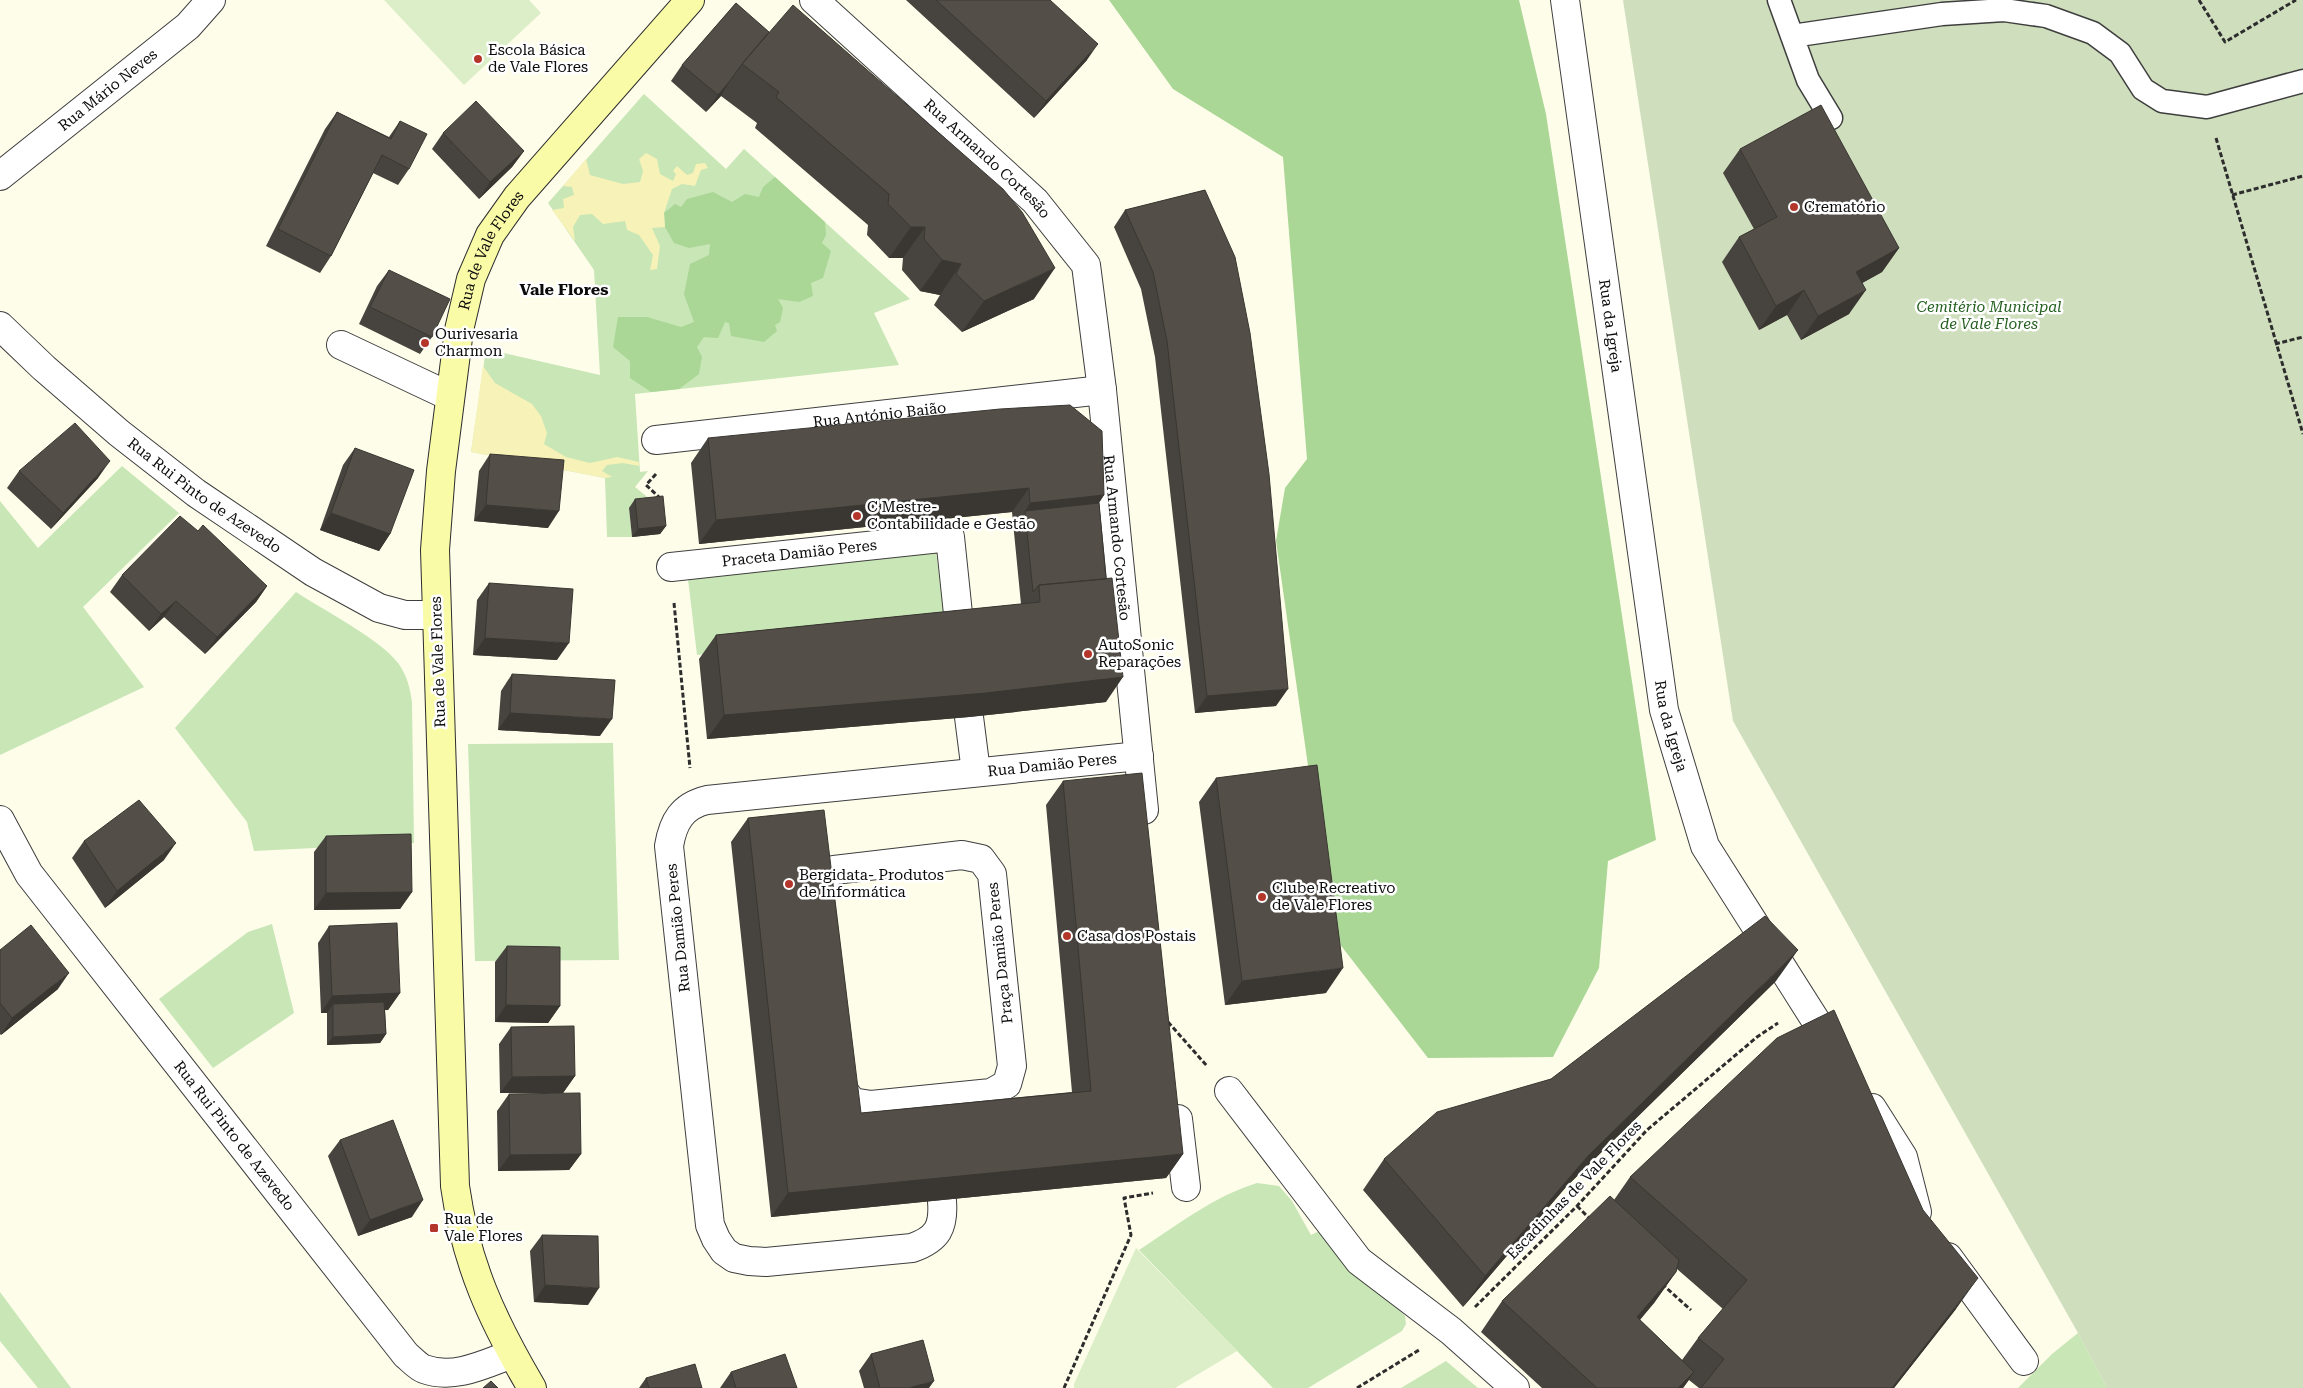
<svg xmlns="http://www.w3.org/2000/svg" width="2303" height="1388" font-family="'Roboto Serif',serif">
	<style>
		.green { fill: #c8e6b6 }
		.forest { fill: #aad696 }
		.sand { fill: #f7f2b8 }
		.cemetery { fill: #cfdebd }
		.pitch { fill: #dbeec7 }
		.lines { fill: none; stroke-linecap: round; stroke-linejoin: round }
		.lane-casing { stroke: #3e3e3e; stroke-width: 25 }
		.street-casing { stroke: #3e3e3e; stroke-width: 30 }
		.secondary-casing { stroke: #2d2d2d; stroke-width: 30 }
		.path { stroke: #2d2d2d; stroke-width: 3; stroke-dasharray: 5 2.5; stroke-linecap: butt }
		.lane { stroke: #fff; stroke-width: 22 }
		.street { stroke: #fff; stroke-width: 28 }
		.secondary { stroke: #fafba7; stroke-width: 28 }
		.wall { fill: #47433e; fill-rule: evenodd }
		.shaded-wall { fill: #3a3732 }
		.building { fill: #534e48; stroke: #3a3732 }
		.poi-dot { fill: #b4362a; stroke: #fff; stroke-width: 2 }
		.labels { text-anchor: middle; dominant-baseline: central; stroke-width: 5; stroke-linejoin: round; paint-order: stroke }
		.poi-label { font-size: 15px; fill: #0b0b0b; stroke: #fff; text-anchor: start }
		.street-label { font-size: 15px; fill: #0b0b0b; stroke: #fff }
		.park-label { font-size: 15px; font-style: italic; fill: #245f1f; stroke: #fff }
		.neighbourhood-label { font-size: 16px; font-weight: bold; fill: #0b0b0b; stroke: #fff }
	</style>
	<rect width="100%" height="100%" fill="#fefdea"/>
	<path class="green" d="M644,94l82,75 18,-20 166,150 -36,14 25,52 -264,29 5,78 8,-1 -13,16 22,18 -28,3 3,29h-25l-2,-59 -134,-26 15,-103 114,26 -6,-105 -46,-67z
		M122,466l57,47 -96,94 61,80 -144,68v-254l38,47z
		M936,551l9,75 -248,29 -9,-76z
		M296,592c27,18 84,47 102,71 9,12 12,25 14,39l2,141 -160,8 -7,-29 -72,-94z
		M613,743l6,217 -144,1 -7,-217z
		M272,924l22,89 -81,55 -54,-69 89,-67z
		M1257,1183l22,3 13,15 19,34 10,-5 84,86 1,8 -4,7 -94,57h-35l-134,-138c37,-24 75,-54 118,-67z
		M0,1292l71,96h-33l-38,-47z
		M2078,1333l29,55h-89l34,-34z
		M1446,1361l32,27h-77z"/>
	<path class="forest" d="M1109,0h410l27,114 110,726 -48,21 -9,107 -46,89 -125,1 -96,-124 -56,-393 9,-53 22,-29 -24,-302 -110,-68z
		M775,177l50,45 1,13 -4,8 9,8 -8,27 -12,5 2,13 -14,6 -21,-3 5,9 -3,14 -5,3 2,6 -13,11 -33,-6 -2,-13 -4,-1 -7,16 -14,-1 -7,10 5,10 -3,17 -20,15 -28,3 -21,-14v-17l-17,-14 5,-30h29l34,10 13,-5 -10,-28 6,-30 19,-9 1,-11 -21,4 -15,-5 -9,-16 -1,-14 11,-9 6,3 6,-8 26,-7 19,10 13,-8 14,3 4,-10z"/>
	<path class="sand" d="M646,153l11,6 3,15 13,7 3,-7 -3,-3 4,-5 10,9 6,-2 3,-9 9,-1 3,5 -7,2 -6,16 -13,-2 -10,5 -8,24 1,14 -13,1 8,18 -3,23 -7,1 3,-15 -14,-20 -12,-5 -2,-9 -22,3 -11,-10 -12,1 -7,12 2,14 -23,-31 12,-2 -1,-9 11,-4 -2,-8 -9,-1 23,-27 4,16 33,9 17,-2 3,-11 -4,-12z
		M483,366l12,17 37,21 9,12 6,17 -3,11 22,13 24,6 27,-6 22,5v4l-16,-3 -16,2 -5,6 10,6 -7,1 -134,-26z"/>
	<path class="cemetery" d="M1623,0h680v1388h-196l-29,-55 -345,-612z"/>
	<path class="pitch" d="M384,0h145l12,13 -77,72z
		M1136,1248l101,103 -62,37h-101v-4z"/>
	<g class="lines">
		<defs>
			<path id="lane" d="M1779,0l29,80 23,38
				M1792,36l150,-22 62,-4 42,6 47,17 27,20 23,36 19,12 45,6 96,-26"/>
			<g id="street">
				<path id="s1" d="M814,0l221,201 51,64 16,125 42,420"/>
				<path id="s2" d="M1565,0l99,710 41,136 130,205"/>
				<path id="s3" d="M0,176l188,-150 23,-26"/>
				<path id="s4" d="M0,326l44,42 75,65 77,60 117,79 66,36 26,7h31"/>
				<path d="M341,345l108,51"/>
				<path id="s5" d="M656,440l446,-50"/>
				<path id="s6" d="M671,567l279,-30 10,96"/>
				<path d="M969,717l7,55"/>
				<path id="s7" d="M0,820l29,54 377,481c5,4 12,12 18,14 30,11 61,-5 88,-15"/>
				<path d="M962,855l19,4 11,15 20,192 -5,18 -16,9 -120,12 -19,-3 -10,-14 -23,-194c2,-12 5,-17 15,-24z"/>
				<path d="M1229,1091l130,170 92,70 64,57"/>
				<path d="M1872,1108l31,49 14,55"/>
				<path d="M1178,1119l8,68"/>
				<path id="s8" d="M942,1201c2,26 -4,38 -30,47l-146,14 -17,-1 -15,-3 -10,-7 -8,-12 -6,-14 -41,-379c4,-24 13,-40 38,-46l432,-44"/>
				<path d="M1948,1257l76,104"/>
			</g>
			<g id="secondary">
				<path id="s9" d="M532,1388c-40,-68 -66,-124 -77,-202l-20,-636 6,-79 18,-141 12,-51 19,-44 27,-38 173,-197"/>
			</g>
		</defs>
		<use href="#lane" class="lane-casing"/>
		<use href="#street" class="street-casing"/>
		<use href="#secondary" class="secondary-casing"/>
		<path class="path" d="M2199,0l26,42 71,-42
			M2216,138l87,296
			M2232,195l71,-19
			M2275,344l28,-7
			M656,474l-10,11 14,13
			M674,603l16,165
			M1168,1022l39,44
			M1577,1206l14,14
			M1662,1284l29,26
			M1475,1307l102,-101 70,-76 110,-93 21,-14
			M1064,1388l67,-153 -7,-37 29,-5
			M1357,1388l62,-38"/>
		<use href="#lane" class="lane"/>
		<use href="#street" class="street"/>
		<use href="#secondary" class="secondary"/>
	</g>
	<path class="wall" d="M906,0h144l37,60 -53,58z
		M736,3l298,296 -72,33 -28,-27 6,-10 -20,-4 -18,-21 1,-12h-14l-22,-23 1,-10 -113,-97 2,-5 -36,-27 -15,16 -35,-31 11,-16z
		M337,112l52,25 11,-16 9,48 -11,16 -25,-12 -42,83 -11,17 -54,-27 59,-117z
		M443,133l81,18 -12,16 -33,32 -47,-50z
		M1740,149l159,99 -17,24 -20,11 -13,31 -48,26 -14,-25 -28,15 -37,-68 17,-25 15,-8 -31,-56z
		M1205,190l71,516 -81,7 -40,-356 -14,-68 -27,-62 11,-17z
		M389,270l43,67 -12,17 -61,-30 18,-38z
		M708,438l396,57 -5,8 7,199 -137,15 -262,22 -8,-80 17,-24 305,-31 -9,-92 -313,32 -8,-81z
		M355,448l35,86 -11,17 -59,-21 23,-65z
		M490,454l58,74 -74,-7 5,-50z
		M19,471l79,7 -47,51 -44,-41z
		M635,499l31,27 -6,8 -28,3 -3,-29z
		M198,531l69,55 -11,16 -51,52 -41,-37 -15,14 -39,-39 12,-17z
		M489,583l68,77 -84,-5 4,-55z
		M512,674l88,62 -102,-6 3,-39z
		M1216,778l110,215 -101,12 -26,-203z
		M1063,781l120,373 -17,24 -395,39 -40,-375 17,-24 113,295 211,-21 -26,-287z
		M326,836l86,56 -12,17 -86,1v-58z
		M84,841l80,19 -59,48 -33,-50z
		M329,926l71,67 -12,17h-3l1,24 -6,9 -53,2v-32h-6l-3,-70z
		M507,946l53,60 -12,17 -53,-1v-60z
		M0,950l58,39 -57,46 -1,-1z
		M1776,981l-210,206 -103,120 -100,-117 21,-31 167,-80z
		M511,1027l64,49 -12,17h-63l-1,-49z
		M509,1094l72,60 -12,16 -71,1 -1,-60z
		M340,1140l72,77 -54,19 -30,-80z
		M1630,1177l326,132 -62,79h-195l-10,-8 -6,8h-141l-61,-56 21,-31 112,-101zM1677,1269l46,40 -25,29 -16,22 -42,-40 14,-17 22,-31z
		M542,1235l46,70 -54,-3 -4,-51z
		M871,1354l58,34h-65l-5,-17z
		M731,1372l66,16h-77z
		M646,1378l56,10h-63z"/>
	<path class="shaded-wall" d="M1098,44l-11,16 -53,58 12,-17z
		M729,82l-8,14 -15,16 12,-17z
		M524,151l-12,16 -33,32 11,-17z
		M911,227h14l-22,31h-14z
		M1899,248l-17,24 -43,24 17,-24z
		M942,260l19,4 -21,31 -20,-4z
		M1055,268l-21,31 -72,33 22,-31z
		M1804,290l-17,25 -28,15 17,-24z
		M1866,290l-17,24 -48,26 17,-24z
		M110,461l-12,17 -47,51 12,-16z
		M1029,488l-17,24 -313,32 17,-24z
		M1104,495l-17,25 -62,-9 5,-8z
		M486,505l73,6 -11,17 -74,-7z
		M331,513l59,21 -11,17 -59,-21z
		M666,526l-6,8 -28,3 6,-8z
		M267,586l-11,16 -51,52 12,-17z
		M176,601l-12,16 -15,14 12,-17z
		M485,638l84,5 -12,17 -84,-5z
		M1123,677l-17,25 -137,15 -262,22 17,-24z
		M1288,689l-12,17 -81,7 12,-17z
		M510,713l102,6 -12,17 -102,-6z
		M176,843l-12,17 -59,48 12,-17z
		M412,892l-12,17 -86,1 12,-17z
		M1798,950l-22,31 -210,206 -103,120 22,-31 103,-120z
		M1343,968l-17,25 -101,12 17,-24z
		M69,973l-11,16 -57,46 11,-17z
		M400,993l-12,17 -55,2v-8l-6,9h-6l11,-17z
		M506,1005l54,1 -12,17 -53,-1z
		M386,1034l-6,9 -53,2 6,-8z
		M575,1076l-12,17h-63l12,-16z
		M581,1154l-12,16 -71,1 12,-16z
		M1183,1154l-17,24 -395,39 17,-24z
		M423,1200l-11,17 -54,19 12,-16z
		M1676,1272l-22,31 -39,45 22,-31z
		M1978,1278l-22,31 -62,79h-2z
		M545,1285l54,3 -11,17 -54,-3z
		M1694,1372l-11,16h-5z
		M934,1381l-5,7h-20z"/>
	<path class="building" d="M936,0h114l48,44 -52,57z
		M736,3l33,29 -27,32 -13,18 -11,13 -36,-30z
		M793,5l210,184 19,23 33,56 -71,33 -28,-27 5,-10 -19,-4 -18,-21 1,-12h-14l-23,-23 1,-10 -113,-97 3,-5 -37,-28z
		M476,101l48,50 -34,31 -47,-49z
		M1821,105l78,143 -43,24 10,18 -48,26 -14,-26 -28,16 -37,-69 38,-20 -37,-68z
		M337,112l54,27 9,-18 27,13 -18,35 -27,-14 -51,101 -53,-27z
		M1205,190l30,67 15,76 19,141 19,215 -81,7 -40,-355 -14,-69 -28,-62z
		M389,270l61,29 -18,38 -62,-30z
		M1070,405l32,26 2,64 -74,8 -1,-15 -313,32 -8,-82 292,-29z
		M75,423l35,38 -47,52 -44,-42z
		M355,448l59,22 -24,64 -59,-21z
		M490,454l74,6 -5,51 -73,-6z
		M663,496l3,30 -28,3 -3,-30z
		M1099,503l7,76 -67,6 -6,7 -8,-81z
		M180,516l18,15 5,-6 64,61 -50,51 -41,-36 -15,13 -39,-39z
		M1112,578l11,99 -137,16 -262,22 -8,-80 324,-33 -1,-17z
		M489,583l84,6 -4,54 -84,-5z
		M512,674l103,6 -3,39 -102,-6z
		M1317,765l26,203 -101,13 -26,-203z
		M1142,773l41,381 -395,39 -40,-375 76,-8 37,303 230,-22 -28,-310z
		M139,800l37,43 -59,48 -33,-50z
		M411,834l1,58 -86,1v-57z
		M1765,916l33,34 -210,206 -103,120 -101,-117 53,-47 114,-33z
		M397,923l3,70 -68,3 -3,-70z
		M31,925l38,48 -57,45 -12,-15v-53z
		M507,946l53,1v59l-54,-1z
		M384,1002l2,32 -53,3v-33z
		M1834,1010l89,200 55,68 -86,110h-191l23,-29 -26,-21 49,-58 -117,-103 147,-139z
		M574,1026l1,50 -63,1 -1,-50z
		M580,1093l1,61 -71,1 -1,-61z
		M393,1120l30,80 -53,20 -30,-80z
		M1610,1196l69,64 -3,12 -39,45 57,55 -16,16h-81l-95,-87z
		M542,1235l56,1 1,52 -54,-3z
		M923,1340l11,41 -25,7h-29l-9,-34z
		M785,1354l12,34h-61l-5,-16z
		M695,1364l7,24h-53l-3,-10z
		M491,1381l7,7h-15z"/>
	<g class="poi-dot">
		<circle cx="478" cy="59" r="5"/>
		<circle cx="1794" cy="207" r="5"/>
		<circle cx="425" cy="343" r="5"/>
		<circle cx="857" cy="516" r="5"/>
		<circle cx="1088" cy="654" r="5"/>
		<circle cx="789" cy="884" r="5"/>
		<circle cx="1262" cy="897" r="5"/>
		<circle cx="1067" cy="936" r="5"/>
		<rect x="429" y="1223" width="10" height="10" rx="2.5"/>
	</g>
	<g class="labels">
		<g class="poi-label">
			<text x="488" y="50">Escola Básica<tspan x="488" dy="17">de Vale Flores</tspan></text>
			<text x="1804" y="207">Crematório</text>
			<text x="435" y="334">Ourivesaria<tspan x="435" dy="17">Charmon</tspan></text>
			<text x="867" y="507">C Mestre-<tspan x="867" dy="17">Contabilidade e Gestão</tspan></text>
			<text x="1098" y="645">AutoSonic<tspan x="1098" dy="17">Reparações</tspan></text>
			<text x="799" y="875">Bergidata- Produtos<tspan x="799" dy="17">de Informática</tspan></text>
			<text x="1272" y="888">Clube Recreativo<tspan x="1272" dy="17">de Vale Flores</tspan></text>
			<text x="1077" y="936">Casa dos Postais</text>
			<text x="444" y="1219">Rua de<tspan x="444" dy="17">Vale Flores</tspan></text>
		</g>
		<g class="street-label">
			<text stroke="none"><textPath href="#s3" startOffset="138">Rua Mário Neves</textPath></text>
			<text stroke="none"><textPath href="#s1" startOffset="235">Rua Armando Cortesão</textPath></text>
			<text stroke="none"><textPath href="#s9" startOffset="1162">Rua de Vale Flores</textPath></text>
			<text stroke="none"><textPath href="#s2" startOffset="329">Rua da Igreja</textPath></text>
			<text stroke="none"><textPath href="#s5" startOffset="225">Rua António Baião</textPath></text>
			<text stroke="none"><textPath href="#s4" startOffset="266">Rua Rui Pinto de Azevedo</textPath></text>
			<text stroke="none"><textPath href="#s1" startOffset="655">Rua Armando Cortesão</textPath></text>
			<text stroke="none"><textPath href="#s6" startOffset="129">Praceta Damião Peres</textPath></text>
			<text transform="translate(438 662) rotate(-92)">Rua de Vale Flores</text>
			<text stroke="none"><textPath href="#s2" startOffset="734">Rua da Igreja</textPath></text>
			<text stroke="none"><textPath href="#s8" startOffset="1075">Rua Damião Peres</textPath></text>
			<text transform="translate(678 928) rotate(-96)">Rua Damião Peres</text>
			<text transform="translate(1000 953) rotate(-96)">Praça Damião Peres</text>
			<text stroke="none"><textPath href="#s7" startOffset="394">Rua Rui Pinto de Azevedo</textPath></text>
			<text transform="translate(1574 1190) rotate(-46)">Escadinhas de Vale Flores</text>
		</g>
		<g class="park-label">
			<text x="1989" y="307">Cemitério Municipal<tspan x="1989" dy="17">de Vale Flores</tspan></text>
		</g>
		<g class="neighbourhood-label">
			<text x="564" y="289">Vale Flores</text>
		</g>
	</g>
</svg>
